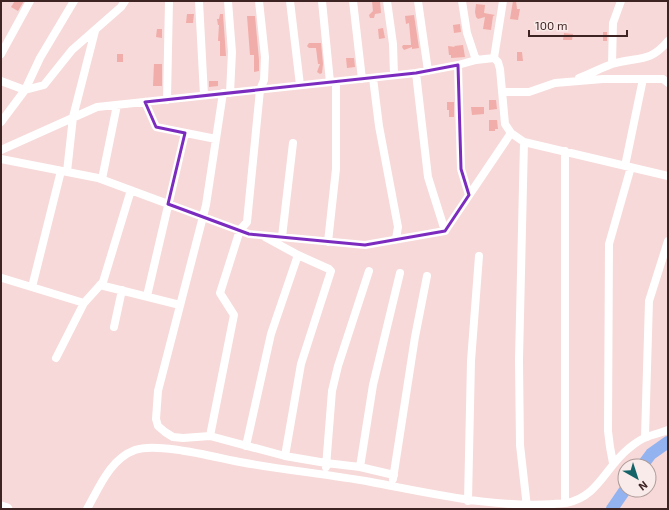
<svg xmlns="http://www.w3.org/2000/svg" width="669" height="510" font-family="'Exo 2',sans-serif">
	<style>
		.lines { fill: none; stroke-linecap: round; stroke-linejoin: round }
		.river { stroke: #92b3f0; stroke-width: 12 }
		.building { fill: #f1ada9 }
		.street { stroke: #fff; stroke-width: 8 }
		.secondary { stroke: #fff; stroke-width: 11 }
		.marked { fill: none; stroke: #7b2cbf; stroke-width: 3; stroke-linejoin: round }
	</style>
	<rect width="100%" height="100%" fill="#f6d9d8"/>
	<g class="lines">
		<path class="river" d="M642,466l9,-12 17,-12
			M612,509l13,-19"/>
	</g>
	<path class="building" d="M15,1h9l-6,10 -7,-4z
		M372,1h8l1,12 -6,1 -1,4h-4l-1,-3 4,-4z
		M513,1h3l1,8h3l-2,11 -8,-1z
		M476,4l9,1 -1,8 11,2 -2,1 -2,14 -8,-1 2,-12 -7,2 -2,-2 -1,-5z
		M187,14h7l-1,9h-7z
		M220,14h3l3,42h-6v-15h-2l1,-16h-1l-1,-6h2z
		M414,15l5,33 -7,1v-2l-8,3 -2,-3 1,-2h8v-1l-2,-21 -3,1 -1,-8z
		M247,16h8l4,44v11l-5,1v-17h-4z
		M460,24l1,8 -7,1 -1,-8z
		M383,28l2,10 -6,1 -1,-10z
		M157,29h5v9l-6,-1z
		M603,32h4v9h-4z
		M564,33l9,1 -1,6h-9z
		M309,43h12l2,21 -1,9 -2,1 -3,-2 3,-8h-2l-2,-16h-7l-2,-2z
		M463,45l2,12 -14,1v-3h-2l-1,-9 7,1 -1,-1z
		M517,52h5l1,9h-6z
		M117,54h6v8h-6z
		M346,58h8l1,9 -8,1z
		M154,64h8v22h-9z
		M209,81h9v5l-9,1z
		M489,100h7l1,9 -8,1z
		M447,102h7v15h-5v-7h-2z
		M471,107h13v7l-12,1z
		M489,120h8l1,9h-3v2h-6z"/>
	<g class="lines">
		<path class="street" d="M199,1l5,94
			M228,1l4,51 -2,41
			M290,1l10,84
			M322,1l8,81
			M353,1l9,78
			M387,1l6,43 1,31
			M418,1l10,70
			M462,1l5,32 9,27
			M503,1l-9,57 4,4 2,7 5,55 6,9 13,9 144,34
			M1,54l29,-53
			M612,64l1,-41 8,-22
			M458,65l3,104 8,26
			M416,73l12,104 17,54
			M373,78l6,48 19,101 -2,12
			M579,78c11,-4 22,-10 33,-14 25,-8 37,0 56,-23
			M1,81l24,9 19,-5 28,-35 49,-43 4,-6
			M502,92h27l26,-9 48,-4h60l5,4
			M223,93l-17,112 -48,186 -2,28 2,7 7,6 8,5 10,1 27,-2 75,20 41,7 34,4 34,8
			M167,100l2,-99
			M145,102l11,25 60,12
			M1,122l24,-32 15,-32 34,-57
			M524,142l-5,218 1,85 7,62
			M1,150l96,-43 319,-34 42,-8 18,-5 18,-2
			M1,159l97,19 151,56 116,11 80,-14 66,-98
			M625,166l18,-87
			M67,172l6,-55 22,-86
			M102,179l15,-74
			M265,237l33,18 31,14 2,2 -30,93 -16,92
			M282,237l11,-94
			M328,242l8,-73v-87
			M2,278l82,25
			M100,285l80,20
			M32,287l29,-116
			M147,296l38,-163
			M114,327l8,-37
			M56,358l28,-55 19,-21 28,-92
			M210,436l24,-121 -14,-22 20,-63 7,-8 13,-132 4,-10 1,-23 -6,-56
			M645,437l4,-136 19,-60
			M246,446l25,-112 27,-79
			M613,463l-3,-16 -2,-16 1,-187 22,-77
			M326,467l6,-76 6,-25 31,-95
			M360,467l13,-82 27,-112
			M393,479l22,-142 12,-61
			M468,501l3,-140 8,-105
			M565,503v-352
			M87,509c12,-21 23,-50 48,-59 22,-8 79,7 105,12 43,8 87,12 131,20 64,12 130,28 195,21 32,-6 39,-35 62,-54 5,-4 12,-10 19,-12 7,-3 14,-4 21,-7"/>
		<path class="secondary" d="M1,507l6,2"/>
	</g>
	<path class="marked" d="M458,65l3,104 8,26 -24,36 -80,14 -116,-11 -81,-30 17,-71 -29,-6 -11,-25 271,-29z"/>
	<rect width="669" height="510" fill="none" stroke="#3d2322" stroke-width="4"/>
	<g transform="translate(637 478) rotate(141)"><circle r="19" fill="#f9ebe9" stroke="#ae9b99"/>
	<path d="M0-3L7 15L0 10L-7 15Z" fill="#146369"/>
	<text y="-6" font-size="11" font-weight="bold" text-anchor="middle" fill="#3d2322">N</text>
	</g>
	<path d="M529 30v6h98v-6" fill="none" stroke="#3d2322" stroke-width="2"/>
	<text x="535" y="30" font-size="12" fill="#3d2322" stroke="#f9ebe9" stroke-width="3" paint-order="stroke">100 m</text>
</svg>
